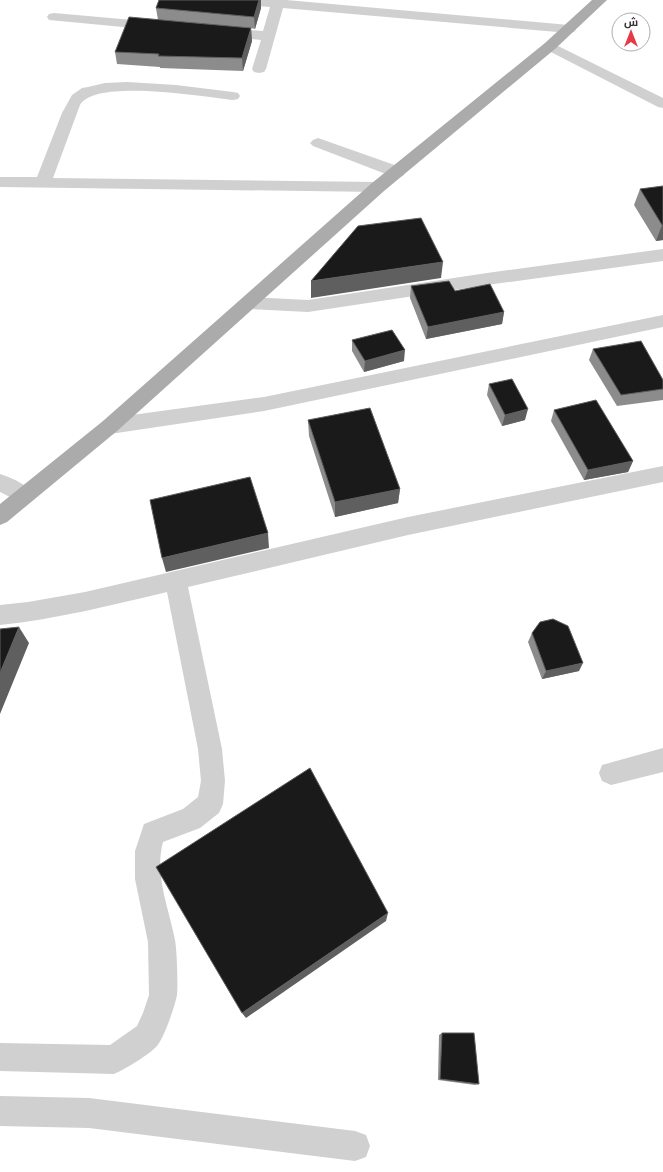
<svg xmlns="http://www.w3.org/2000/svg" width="663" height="1172" font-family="'Work Sans',Cairo,sans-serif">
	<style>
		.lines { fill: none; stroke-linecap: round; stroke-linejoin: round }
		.minor { fill: #d0d0d0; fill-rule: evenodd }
		.major { fill: #ababab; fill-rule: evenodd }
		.wall { fill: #8c8c8c }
		.shaded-wall { fill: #5f5f5f }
		.building { fill: #1a1a1a; stroke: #5f5f5f }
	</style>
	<rect width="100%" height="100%" fill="#fff"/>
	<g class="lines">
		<path class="minor" d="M228,0h58l283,25 5,1 2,3 -2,3 -5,1 -286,-25 -17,61 -2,3 -5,1 -5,-1 -2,-3 9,-29 -39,-4 -5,-1 -2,-3 2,-3 5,-1 41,3 7,-24 -35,-3 -5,-1z
			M54,13l101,9 5,1 2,3 -2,3 -5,1 -106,-10 -2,-3 2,-3z
			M550,42l113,56v10l-5,-1 -113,-58 -2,-3 2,-3z
			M127,82l49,3 57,7 5,1 2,3 -2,3 -5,1c-28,-3 -138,-22 -153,5l-27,73 325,4 6,1 2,4 -2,4 -6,1 -378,-5v-10h37l25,-64 10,-18 10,-7 6,-1 17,-4z
			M318,138l85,30 2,4 -2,4 -6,1 -6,-1 -78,-30 -3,-3 3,-3z
			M663,249v12l-176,24 -179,27 -59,-3 -6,-2 -3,-4 3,-4 6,-2 59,3 179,-27z
			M663,315v12l-399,84 -154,23 -7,-3 -3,-5 3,-5 7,-3 154,-21z
			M663,466v16l-255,53 -220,52 34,162 3,32 -2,23 -4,9 -19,15 -37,14c-9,33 6,66 12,98 2,11 3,45 2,55 -2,11 -13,43 -20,51 -7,8 -33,24 -43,28l-114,-3v-28l110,2 27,-19 6,-13 6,-18 -1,-53 -13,-63v-28l9,-27 39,-15 15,-12 3,-16 -3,-32 -31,-157c-55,13 -110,27 -167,33v-20l28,-3 57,-10 323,-75z
			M0,474c12,4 29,11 34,22l-3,6 -7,2 -24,-12z
			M663,748v24l-52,13 -9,-4 -3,-8 3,-8z
			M0,1096l89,2 266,33 11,4 4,11 -4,11 -11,4 -266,-33 -89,-2z"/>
		<path class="major" d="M592,0h15l-52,49 -171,142 -267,240 -110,91 -7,3v-21l103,-83 269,-238 173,-140z"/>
	</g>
	<path class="wall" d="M159,0h102v8l-6,21 -4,-1 1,13 -9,30 -83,-3v-1l-43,-3 -2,-12 43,-32 -2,-12z
		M663,186v54l-7,1 -22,-36 6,-16z
		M411,286l44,5 49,21 -2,12 -76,15 -16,-41z
		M352,340l52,21 -40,11 -12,-21z
		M593,349l70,31v20l-46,6 -28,-46z
		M489,384l36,36 -23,6 -15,-31z
		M554,410l79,51 -5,11 -44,8 -33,-59z
		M308,420l92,69 -2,14 -63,14 -26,-81z
		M532,633l47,38 -37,8 -14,-37z
		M442,1033l37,51 -4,1 -37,-5 1,-45z"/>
	<path class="shaded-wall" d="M259,0h2v8l-6,21 -1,-12z
		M251,28l1,13 -9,30 -1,-13z
		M662,225h1v15l-7,1z
		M443,262l-2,16 -130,20v-17z
		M504,312l-2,12 -76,15 2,-12z
		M405,350l-1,11 -40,11 1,-11z
		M528,409l-3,11 -23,6 3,-11z
		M633,461l-5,11 -44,8 4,-10z
		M400,489l-2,14 -63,14v-15z
		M268,533l1,15 -103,24 -4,-14z
		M19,627l10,16 -29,71v-41z
		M583,663l-4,8 -37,8 4,-8z
		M388,913l-2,8 -140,97 -4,-5z"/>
	<path class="building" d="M159,0h100l-5,17 -98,-9z
		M129,17l122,11 -9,30 -84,-2 1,-2 -44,-2z
		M663,186v39h-1l-22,-36z
		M421,218l22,44 -132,19 47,-55z
		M449,281l6,10 35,-7 14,28 -76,15 -17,-41z
		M392,330l13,20 -40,11 -13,-21z
		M641,341l22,39v9l-42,6 -28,-46z
		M512,379l16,30 -23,6 -16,-31z
		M596,400l37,61 -45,9 -34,-60z
		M370,408l30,81 -65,13 -27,-82z
		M250,477l18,56 -106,25 -12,-58z
		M553,619l15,7 15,37 -37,8 -14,-38 8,-11z
		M19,627l-19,46v-44z
		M310,768l78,145 -146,100 -86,-146z
		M442,1033h32l5,51 -39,-5z"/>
	<g transform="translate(631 32)"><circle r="19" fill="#ffffff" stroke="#adadad"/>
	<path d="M0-3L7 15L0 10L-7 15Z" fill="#e63946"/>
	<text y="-6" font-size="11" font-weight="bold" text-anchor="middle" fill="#333333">ش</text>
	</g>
</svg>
